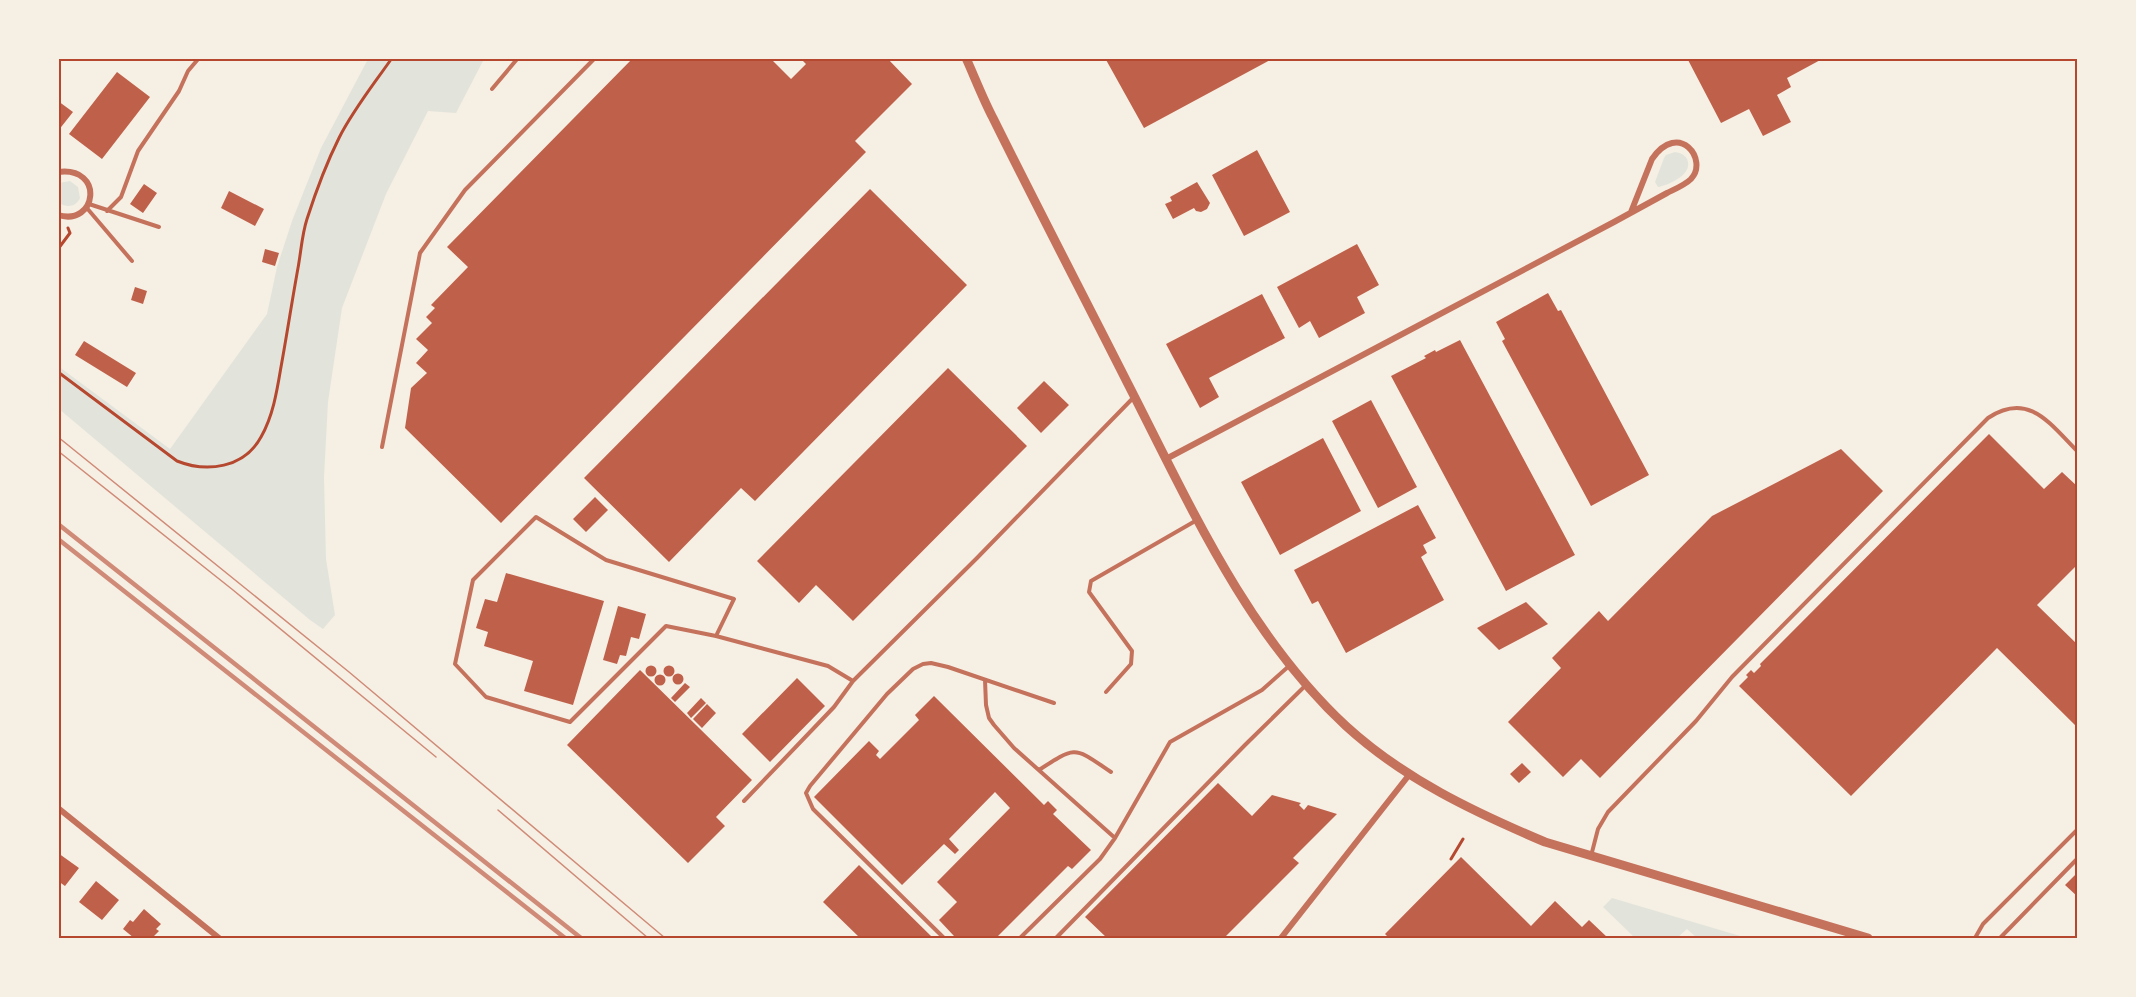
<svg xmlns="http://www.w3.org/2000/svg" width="2136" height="997" font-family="Figtree,sans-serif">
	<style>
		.green { fill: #e2e4dc }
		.building { fill: #bf614a }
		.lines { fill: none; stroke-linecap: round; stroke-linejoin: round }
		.path { stroke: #b5482f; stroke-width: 3 }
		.service { stroke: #c5725c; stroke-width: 4 }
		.minor { stroke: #c5725c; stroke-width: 6 }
		.tertiary { stroke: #c5725c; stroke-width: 9 }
		.tram { stroke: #cf8b77; stroke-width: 1.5 }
		.rail { stroke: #cf8b77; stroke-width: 4.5 }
		.neatline { fill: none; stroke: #b5482f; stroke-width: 2 }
	</style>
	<rect width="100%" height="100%" fill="#f6efe4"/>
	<path class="green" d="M368,59h116l-28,54 -28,-2 -42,83 -44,114 -14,94 -4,75 2,82 9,56 -12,14 -13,-9 -251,-211 -1,-43 112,83 97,-135 10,-47 15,-46 29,-73z
		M1675,152c5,1 9,2 12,7 7,15 -18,26 -29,28l-3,-5 9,-24 2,-3z
		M70,181l8,6 2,11c-4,9 -13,10 -21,5v-20z
		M1612,898l135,40h-50l-10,-9 -10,9h-42l-32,-31z"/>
	<path class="building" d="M633,58h137l21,21 15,-15 -6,-6h87l25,26 -57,57 11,11 -365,371 -96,-95 6,-40 16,-15 -11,-10 12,-13 -12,-11 16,-16 -6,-6 9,-9 -4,-3 37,-38 -21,-20z
		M1105,58h169l-130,70z
		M1687,58h137l-37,20 4,9 -14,8 14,27 -28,14 -14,-27 -28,14z
		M117,72l33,25 -48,62 -33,-25z
		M58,101l15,11 -15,19z
		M1257,150l33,62 -46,24 -32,-61z
		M1197,182l13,21 -3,6 -6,3 -5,-1 -2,-3 -21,11 -8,-15 7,-3 -2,-4z
		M144,184l13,9 -14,20 -13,-9z
		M870,189l97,96 -212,216 -14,-13 -72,74 -85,-84z
		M229,191l35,18 -9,17 -34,-18z
		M1357,244l22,41 -22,12 8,16 -46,25 -9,-17 -11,7 -22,-41z
		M265,249l14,4 -4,13 -13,-4z
		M135,287l12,4 -4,13 -12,-4z
		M1548,293l10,18 3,-1 88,165 -58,31 -89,-165 3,-2 -9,-17z
		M1262,294l23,44 -76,40 10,19 -19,11 -34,-64z
		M1460,340l115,215 -69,36 -115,-215 35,-18 -2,-2 11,-6 1,2z
		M84,341l52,32 -9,14 -52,-32z
		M948,368l79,78 -174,175 -37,-36 -17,18 -42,-42z
		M1044,381l25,24 -28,28 -24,-25z
		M1371,400l46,87 -39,21 -46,-87z
		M1989,434l55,55 18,-17 16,15v77l-41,41 41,40v83l-81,-80 -146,148 -112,-110 9,-9 -2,-2 5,-5 3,3 7,-7 -1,-2z
		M1323,438l38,73 -81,44 -39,-73z
		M1841,449l42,42 -283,287 -19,-19 -18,18 -55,-55 53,-54 -9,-10 47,-47 9,10 104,-105z
		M595,497l13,13 -22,22 -13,-13z
		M1418,505l18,33 -13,7 4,8 -6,4 23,43 -98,53 -28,-52 -6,3 -18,-34z
		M506,573l98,28 -31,104 -49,-14 9,-30 -49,-15 4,-14 -12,-4 9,-29 12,3z
		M1526,602l22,22 -49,26 -22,-22z
		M618,606l28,8 -7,25 -8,-2 -5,19 -6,-1 -3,9 -14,-4z
		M663.5 671a5.5 5.5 0 1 1 11 0a5.5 5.5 0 1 1-11 0Z
		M645.5 671a5.5 5.5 0 1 1 11 0a5.5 5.5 0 1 1-11 0Z
		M640,670l112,110 -36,37 9,9 -37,37 -121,-118z
		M672.5 679a5.5 5.5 0 1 1 11 0a5.5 5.5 0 1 1-11 0Z
		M654.5 680a5.5 5.5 0 1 1 11 0a5.5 5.5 0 1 1-11 0Z
		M797,678l28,28 -55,56 -28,-28z
		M685,683l5,4 -15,15 -4,-4z
		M934,696l110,109 4,-4 9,9 -4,4 38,36 -19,19 -4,-3 -72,72h-45l3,-2 -15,-16 18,-18 -20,-20 73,-74 -15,-16 -46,47 10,11 -4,4 -11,-10 -42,41 -88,-88 55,-56 10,10 -3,4 4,4 39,-39 -4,-5z
		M701,698l5,5 -15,15 -4,-5z
		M707,704l9,9 -14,15 -9,-9z
		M1522,763l9,9 -12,11 -9,-9z
		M1218,783l34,33 20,-21 29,8 -2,2 5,5 4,-5 29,9 -44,44 6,5 -75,75h-117l-22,-21z
		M58,853l21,15 -14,18 -7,-5z
		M1461,857l70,69 24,-25 27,26 7,-7 19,18h-219l-4,-4z
		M859,865l74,73h-73l-37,-36z
		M2078,872v25l-13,-12z
		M96,881l23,19 -17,20 -23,-18z
		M144,909l17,15 -5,5 3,2 -7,7h-18l-11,-9 7,-9 3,2z"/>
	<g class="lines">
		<path class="path" d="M58,249l12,-16 -2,-5
			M58,372l119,89c30,12 67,7 84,-24 12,-21 16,-46 20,-70 6,-33 11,-66 17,-99 3,-16 4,-34 9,-49 9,-28 19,-55 32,-81 14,-28 35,-54 53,-80
			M1451,859l12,-20"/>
		<path class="service" d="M492,89l26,-31
			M89,204l70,23
			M86,207l46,54
			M107,211l14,-14 17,-46 41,-60 9,-20 11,-13
			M382,447l38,-194 45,-63 130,-132
			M716,636l18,-37 -128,-39 -70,-43 -63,63 -18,84 31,33 84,25 96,-96 50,10 112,30 25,15
			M985,680l1,25 3,13 5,7 20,23 101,90
			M1106,692l25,-28 1,-13 -43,-59 2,-11 106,-61
			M1039,770c38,-25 35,-23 72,2
			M744,801l90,-94 19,-26 124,-123 157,-161
			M1591,856l7,-27 10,-17 88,-91 36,-44 256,-259c41,-27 62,6 90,34
			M944,938l-131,-129 -7,-16 4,-7 77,-92 26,-25 10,-5 8,-1 17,4 106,36
			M1020,938l80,-79 15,-21 55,-96 92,-52 27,-24
			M1056,938l189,-193 61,-60
			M1975,938l8,-14 95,-95
			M2000,938l78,-80"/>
		<path class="minor" d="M2075,58l3,1
			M58,172c47,-6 39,55 0,43
			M1166,459l448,-237c18,-10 35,-19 53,-29 8,-4 18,-8 24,-14 18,-19 -12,-59 -39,-20l-21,53
			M58,808l161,130
			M1281,938l128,-163"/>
		<path class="tertiary" d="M966,58c9,20 17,41 27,60 44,89 90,177 135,266 61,119 118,249 218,342 58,53 128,86 199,116l323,96"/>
		<path class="tram" d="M58,437l291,235 316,266
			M58,451l175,139 203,167
			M498,810l150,128"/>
		<path class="rail" d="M58,524l523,414
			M58,539l507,399"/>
	</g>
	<rect width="2136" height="997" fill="none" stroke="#f6efe4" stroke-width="120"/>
	<rect x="60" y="60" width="2016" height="877" class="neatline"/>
</svg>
